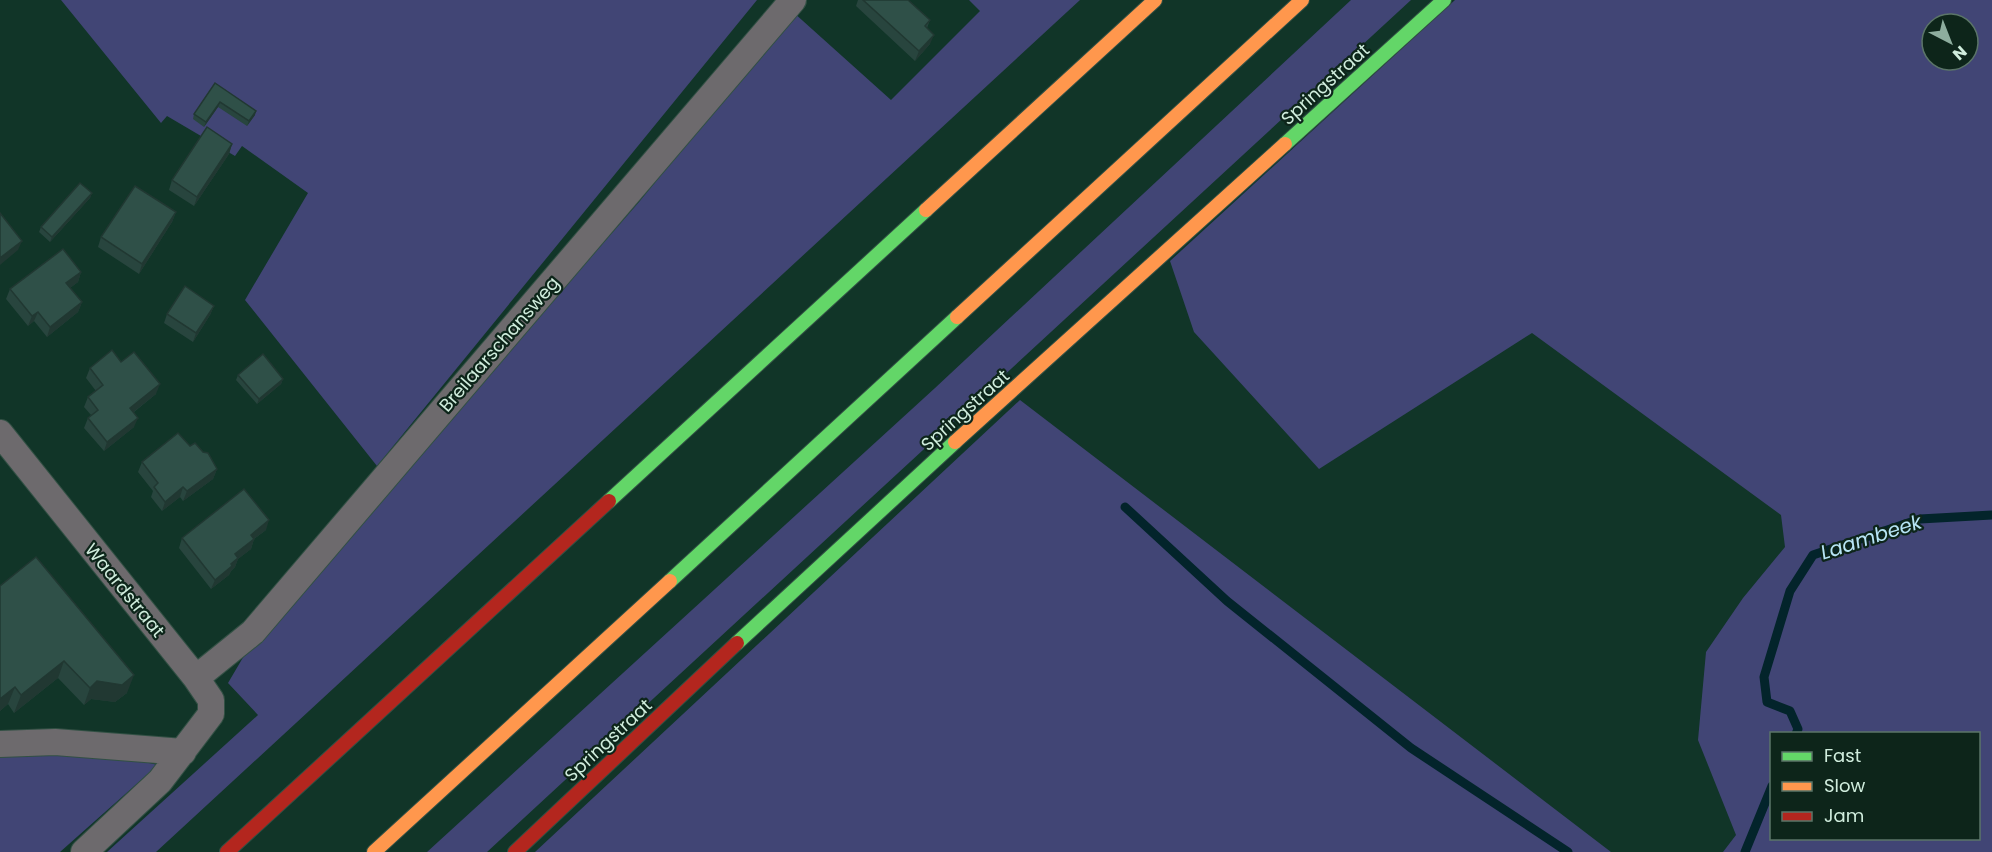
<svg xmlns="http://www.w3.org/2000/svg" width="1992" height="852" font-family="Poppins,sans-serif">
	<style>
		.green { fill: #414575; fill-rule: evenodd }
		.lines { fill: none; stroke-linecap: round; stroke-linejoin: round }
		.stream { stroke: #03242b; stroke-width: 9 }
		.street-casing { stroke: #325044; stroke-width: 28 }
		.fast-casing { stroke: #325044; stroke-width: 16 }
		.slow-casing { stroke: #325044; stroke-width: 16 }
		.jam-casing { stroke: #325044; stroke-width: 16 }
		.street { stroke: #6d6a6d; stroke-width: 26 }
		.fast { stroke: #63d668; stroke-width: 14 }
		.slow { stroke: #ff974d; stroke-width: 14 }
		.jam { stroke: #b3261e; stroke-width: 14 }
		.wall { fill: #28453e }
		.shaded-wall { fill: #213832 }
		.building { fill: #2f5048; stroke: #213832; stroke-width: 1.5 }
		.labels { text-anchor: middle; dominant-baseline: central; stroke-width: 4.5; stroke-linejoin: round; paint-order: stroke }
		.street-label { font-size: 18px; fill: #d0eddd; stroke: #0d251a }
		.water-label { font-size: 20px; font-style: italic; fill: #b7e5f6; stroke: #0d251a }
	</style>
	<rect width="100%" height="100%" fill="#113528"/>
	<path class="green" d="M61,0h696l-380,466 -132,-166 63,-107 -66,-47 -7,10 -68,-40 -6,7z
		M969,0h111l-924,852h-49l151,-137 -30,-32 20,-34 391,-447 154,-190 98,88 89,-89z
		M1351,0h60l-924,852h-60l508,-464z
		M1455,0h537v852h-269l13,-17 -38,-95 8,-88 37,-54 42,-51 -4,-32 -249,-182 -213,136 -125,-137 -24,-71zM1932,24h36v36h-36zM1772,734h206v104h-206z
		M1020,400l591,452h-1076z
		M74,746l84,19 -98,87h-60v-103z"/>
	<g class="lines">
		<path class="stream" d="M1125,507l102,94 184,147 157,104
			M1796,734l2,-5 -8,-18 -23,-9 -3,-25 26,-86 23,-36 107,-36 72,-4
			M1745,852l27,-66"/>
		<defs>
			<path id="street" d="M0,433l196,245 15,22v14l-51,67 -76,71
				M196,678l57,-46 540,-632
				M0,744l55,-2 128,10"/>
			<path id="fast" d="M1285,144l159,-144
				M609,501l317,-291
				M670,581l287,-264
				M737,643l218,-201"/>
			<path id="slow" d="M926,210l229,-210
				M957,317l345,-317
				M955,442l330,-298
				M374,852l296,-271"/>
			<path id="jam" d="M227,852l382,-351
				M515,852l222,-209"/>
		</defs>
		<use href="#street" class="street-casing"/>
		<use href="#fast" class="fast-casing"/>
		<use href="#slow" class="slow-casing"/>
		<use href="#jam" class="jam-casing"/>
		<use href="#street" class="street"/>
		<use href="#fast" class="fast"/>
		<use href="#slow" class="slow"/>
		<use href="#jam" class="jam"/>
	</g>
	<path class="wall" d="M858,0h50l22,20 -3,8 3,16 -15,17 -59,-55z
		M215,83l40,32 -8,11 -29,-19 -14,20 -11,-8 1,-5z
		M232,144l-3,10 -35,52 -25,-16 3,-10z
		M92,193l-2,5 -40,44 -11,-10 2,-5z
		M176,212l-4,10 -33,52 -41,-27 3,-10z
		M81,272l-3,10 -8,6 12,14 -4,10 -31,25 -13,-16 -6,5 -22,-27 4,-10z
		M214,306l-4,9 -17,27 -29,-19 3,-9z
		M121,362l35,32 -22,18v15l-30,24 -20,-23 4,-10 3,-3 -7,-8 4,-10 8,-6 -10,-13 4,-10z
		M238,375l45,4 -2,5 -24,20 -21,-24z
		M190,446l27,23 -4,10 -30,22 -3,-4 -18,14 -11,-14 2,-6 -15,-19 4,-10z
		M266,530l-12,9 -3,10 -13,10 -3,8 -4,4 -2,4 -18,14 -32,-41 3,-10z
		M0,586l127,107 -12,9 -24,-3 -7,6 -26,-27 -44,35 -6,-9 -8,7z"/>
	<path class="shaded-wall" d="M934,35l-4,9 -15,17 4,-10z
		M220,102l-2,5 -14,20 2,-5z
		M256,111l-1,4 -8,11 2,-5z
		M232,144l-3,10 -35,52 3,-9z
		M92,193l-2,5 -40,44 2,-5z
		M176,212l-4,10 -33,52 3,-10z
		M22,241l-4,9 -18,15v-7z
		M81,272l-3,10 -15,11 3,-10z
		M82,302l-4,10 -31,25 3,-10z
		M214,306l-4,9 -17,27 3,-9z
		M38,312l-4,9 -6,5 4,-10z
		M283,379l-2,5 -24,20 2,-5z
		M160,384l-4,10 -29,23 3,-9z
		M138,418l-4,9 -30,24 3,-9z
		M217,469l-4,10 -30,22 4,-10z
		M183,487l-3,10 -18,14 3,-9z
		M269,520l-3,10 -19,14 4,-9z
		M254,539l-3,10 -13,10 -3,8 -4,4 -2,4 -18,14 4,-9 20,-26z
		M64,661l-6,17 -44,35 7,-18z
		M134,675l-7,18 -12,9 -24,-3 -7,6 6,-17 7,-7z
		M15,687l-7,17 -8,7v-12z"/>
	<path class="building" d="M863,0h45l22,20 -5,6 9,9 -15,16z
		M215,83l41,28 -7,10 -29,-19 -14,20 -12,-8z
		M207,127l25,17 -35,53 -25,-17z
		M80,183l12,10 -40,44 -11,-10z
		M135,186l41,26 -34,52 -41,-27z
		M0,213l22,28 -22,17z
		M63,249l18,23 -15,11 16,19 -32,25 -12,-15 -6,4 -22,-27z
		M185,286l29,20 -18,27 -29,-19z
		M112,350l9,12 13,-10 26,32 -30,24 8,10 -31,24 -19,-24 10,-8 -10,-13 15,-12 -13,-17z
		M263,354l20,25 -24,20 -21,-24z
		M178,433l12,13 5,-3 8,9 5,1 9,16 -30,22 -4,-4 -18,15 -11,-15 4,-4 -16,-21z
		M244,489l25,31 -18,15 3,4 -19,15 3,4 -7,6 1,2 -17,14 -33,-42z
		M36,557l98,118 -12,10 -25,-4 -7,7 -26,-27 -43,34 -6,-8 -15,12v-113z"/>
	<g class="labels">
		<g class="street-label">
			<text transform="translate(1325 84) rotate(-42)">Springstraat</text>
			<text transform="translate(499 344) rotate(-49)">Breilaarschansweg</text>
			<text transform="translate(965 410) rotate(-42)">Springstraat</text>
			<text transform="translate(125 590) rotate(51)">Waardstraat</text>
			<text transform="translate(608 740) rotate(-43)">Springstraat</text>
		</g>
		<g class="water-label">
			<text transform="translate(1871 537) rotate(-18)">Laambeek</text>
		</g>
	</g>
	<rect x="1770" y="732" width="210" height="108" fill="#0d251a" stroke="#5b7568" stroke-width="1.5"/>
	<rect x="1782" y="752" width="30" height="9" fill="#63d668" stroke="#5b7568" stroke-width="1.5"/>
	<text x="1824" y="762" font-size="18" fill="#d0eddd">Fast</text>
	<rect x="1782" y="782" width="30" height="9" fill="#ff974d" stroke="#5b7568" stroke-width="1.5"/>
	<text x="1824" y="792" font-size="18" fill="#d0eddd">Slow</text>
	<rect x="1782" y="812" width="30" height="9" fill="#b3261e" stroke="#5b7568" stroke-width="1.5"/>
	<text x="1824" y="822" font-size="18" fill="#d0eddd">Jam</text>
	<g transform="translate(1950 42) rotate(138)"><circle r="28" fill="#0d251a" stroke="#5b7568" stroke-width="1.5"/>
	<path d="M0-4.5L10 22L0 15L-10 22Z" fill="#8dad9e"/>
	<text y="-9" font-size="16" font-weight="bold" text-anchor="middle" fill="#d0eddd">N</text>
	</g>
</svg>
